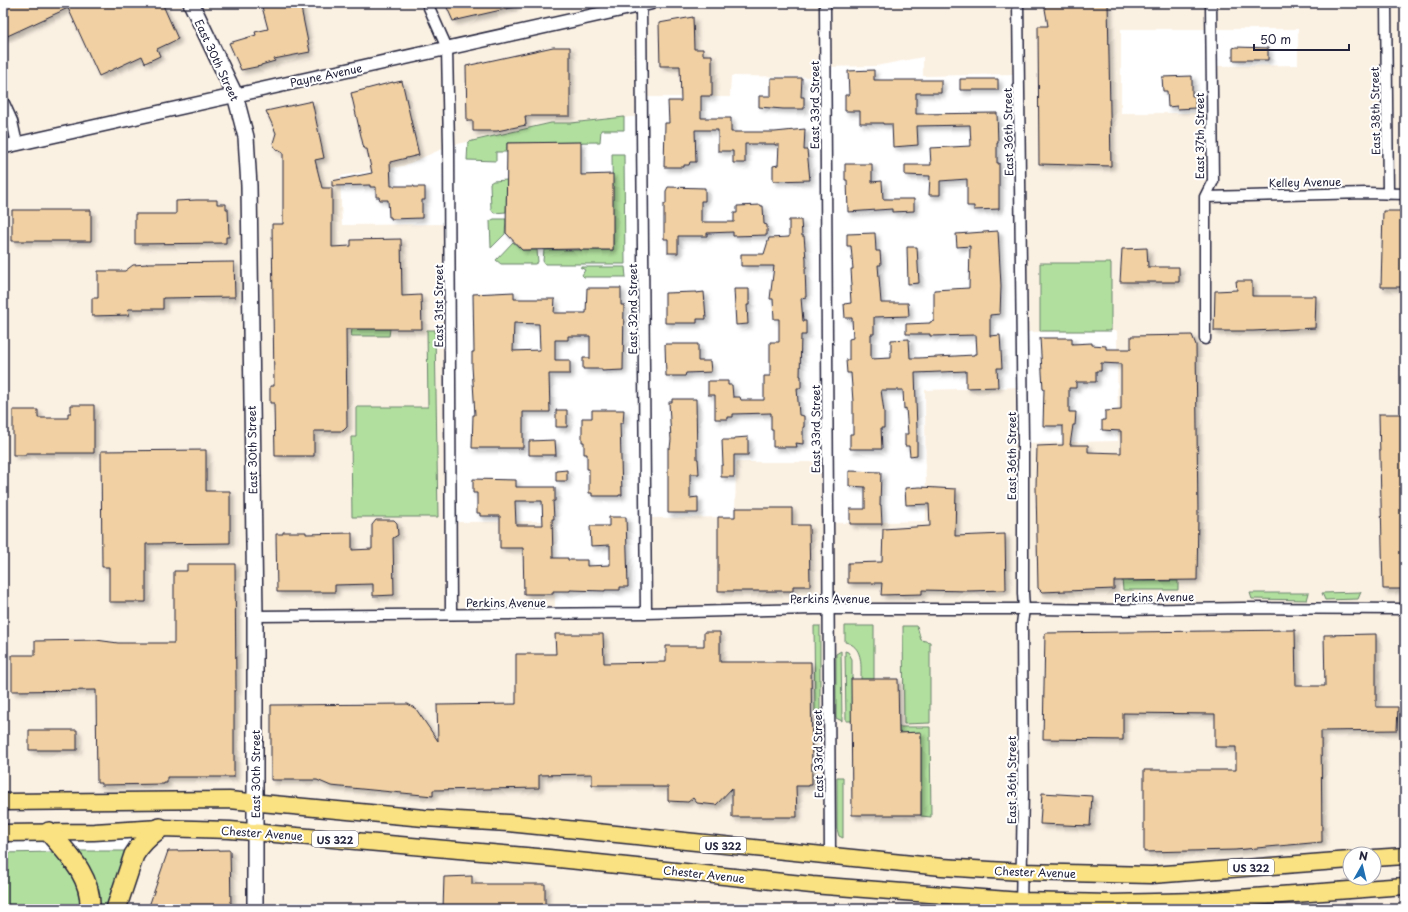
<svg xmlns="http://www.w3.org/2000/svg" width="1408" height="912" font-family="'Playpen Sans',sans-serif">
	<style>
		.built { fill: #fbf1e3; fill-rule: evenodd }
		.green { fill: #b1e09e; stroke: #6a816c }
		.building { fill: #f1d1a3; stroke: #22223b; fill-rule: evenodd; filter: url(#shadow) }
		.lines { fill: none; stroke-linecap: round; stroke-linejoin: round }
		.minor-casing { stroke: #22223b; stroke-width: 13 }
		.tertiary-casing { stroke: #22223b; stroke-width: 16 }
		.secondary-casing { stroke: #22223b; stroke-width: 18 }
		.primary-casing { stroke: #22223b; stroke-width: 19 }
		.motorway-casing { stroke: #22223b; stroke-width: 22 }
		.minor { stroke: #fff; stroke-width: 10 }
		.tertiary { stroke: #fff; stroke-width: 13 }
		.secondary { stroke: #fff; stroke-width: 15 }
		.primary { stroke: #fae181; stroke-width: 16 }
		.motorway { stroke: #fae181; stroke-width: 19 }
		.labels { text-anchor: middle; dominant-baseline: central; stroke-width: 4; stroke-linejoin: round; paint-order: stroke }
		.shield { fill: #fff; stroke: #646476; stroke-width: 1 }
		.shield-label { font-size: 10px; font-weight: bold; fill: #22223b }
		.street-label { font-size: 11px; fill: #22223b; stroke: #fff }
	</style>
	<defs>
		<filter id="shadow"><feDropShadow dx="3.5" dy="3.5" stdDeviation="2" flood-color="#0004"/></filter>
	</defs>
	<rect width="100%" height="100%" fill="#fff"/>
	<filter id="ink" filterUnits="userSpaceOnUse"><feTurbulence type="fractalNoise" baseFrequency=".025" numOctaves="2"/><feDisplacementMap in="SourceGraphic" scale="8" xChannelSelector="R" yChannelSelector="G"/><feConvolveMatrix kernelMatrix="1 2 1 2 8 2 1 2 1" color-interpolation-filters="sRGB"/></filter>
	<g filter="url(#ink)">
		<path class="built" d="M3,3h1402v906h-1289l8,-25 35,-55 -156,4zM1121,29h177v36l-87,1 1,47h-91zM923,57v19l96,-2 3,258 95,-1 1,110 -95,2 -1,-56 -97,3 1,131 -95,2 -3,-61h-92l-1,55 -90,1 1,95h-91l-1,-92 -103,1 -2,-298 -107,1 -2,-49 63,-10 46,-20 102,-23h20l71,-7v-19h88l1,-21 95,1v-10l50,-1zM1350,854h24v24h-24z"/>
		<path class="green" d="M624,117v13h-23l-1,12 -93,1v9h-11v9l-29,-1 1,-18 83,-19h20z
			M612,154h12l1,110h-80l-2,-3 1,-11h69z
			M507,180l-1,32 -12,1 -3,-4 -1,-26 3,-2z
			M494,219h12l-1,15 -14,14 -1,-27z
			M513,242l9,8h15l1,12 -3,2h-34l-5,-4z
			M1040,263h71v68h-71z
			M580,267h45l1,10h-42l-2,-2 3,-5z
			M352,329h38l-1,7h-38z
			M427,330h8l3,187h-86l-1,-80h5v-30h72z
			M1122,579l6,2h50v9h-55z
			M1361,592l-3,7 -33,1 -3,-7z
			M1250,593h59l-2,7 -55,-1z
			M814,626h6v84l-5,4z
			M845,626h29v53h-13c0,-15 2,-33 -16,-37z
			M903,626h14l4,14 9,2v81l-26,1z
			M841,651l1,70 -6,-3v-64z
			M845,651l3,1 4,7v62h-6z
			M899,727h31l1,90 -10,-1v-83h-22z
			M837,777h6v61l-4,-2 -2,-7z
			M74,851h54l-19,58h-12z
			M53,852l6,3c0,8 10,16 13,22 6,10 8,21 8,32h-77v-56z"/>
		<path class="building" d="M3,3h159l16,36 -21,10 3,7 -15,7 -3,-7 -43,20 -31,-68 -65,30z
			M261,3h39l10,49 -36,7 1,2 -14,4v1l-20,4 -12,-27 27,-8 -1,-3 13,-3z
			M445,3h69v4l-61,14z
			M1044,3h64l3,163 -72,-2 -1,-138h10z
			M693,17l1,32h9v6h9v41h-11v22h30v14h44l30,-3 -1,21h3l3,30 -37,1v-15l5,-1 1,-20h-4v-1h-30v19h-12v-12h-15v-21h-23l1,32h-6l-1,3h-5v2h-20l1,-44h4l-1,-22h13l-1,-35h-20l-1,-43z
			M553,47h17v69h-45l1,9 -29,6h-24v-10h-6l-1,-55z
			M1236,47l32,1v12h-35v-12z
			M874,70v10h67v13h-25v21l81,-1 1,30h-1v20h2v46l-25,1v-4h-7v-27l-27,2v14h-11l1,-19 -25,-1v-10h26l-1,-17 41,-2 -1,-21 -53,1 1,19 -25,2 -1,-23h-9v-1h-23v-12h-15v-16h4l-1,-24z
			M1192,76v20h3v12l-18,1v-3l-9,1 -1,-16h-4l-1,-14z
			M771,78h31l-1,19h3v12h-21l-24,-2v-11h12z
			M960,79h38v11h-38z
			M402,81l17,74 -29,7 1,24h23v1h11v13h-3v18l-31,1v-2h-2l-1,-17h-8l-1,-3h-3v-10h-6v-2l-38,1v-5l40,-8 -5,-24h-3l-13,-56 42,-11v1z
			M312,101l12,57 -9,2 7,28h10v59l19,-1v-6l50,-1 1,57 19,-1 1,34h-76l1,98 -4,4h-29v25h-39l-1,-53h-4v-17h4l-2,-162h11v-71l-7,-4 -2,-3 -1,-3 3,-10 -10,-22z
			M581,142v33l32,-1v76h-33v-1l-58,1 -16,-17 1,-90z
			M845,164h27v18l10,-1 1,18h31v12l-22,1v-3l-44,3 -1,-32h-2z
			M668,187l37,1v13h-4v21h33v-9h3v-7l24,-1v1h2l1,18 3,1v10l-34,1v-4l-26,1v3h-29v17h-10v-14h-4v-35h2v-13z
			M196,200h21v4h9v5h2l1,28h-3v6l-91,1v-30h41v-13z
			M12,210h79v31h-79z
			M1383,211h22v76h-24z
			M789,220h12l1,16h2l2,23v9h-1l1,29 -5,1 2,23h3v14h-5l-1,41h1v12h-4l2,27 5,1v11h-1v17l-7,-1 1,4h-24v-17h-2v-17l-38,1v3h-5v2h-13v-24h-7v-14h20v4h4l1,12h7l1,3h23v-24h6v-34h9v-23h-5l-1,-20h-3l4,-33h-33v-12h23l5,-16 20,-1z
			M998,231l3,55 -1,28 -10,1v21l10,-1 2,33h-5l1,19 -32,1v-17l-51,2 2,56v26l-7,1 -1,-10h-4v-12h3l-2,-26 -2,1 -1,-19h-22l3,22v16h-3l1,21h-32v-15h3v-32l-2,-29h-4l-1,-13h3v-21l4,-1 -1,-20h-7l-1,-14 7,-1 -1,-17h2l-1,-17h2l-2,-23h-4v-12l28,-1 1,18h4l1,14h-3l3,38h27l1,13 -35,1v17h-3v25l20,-1v-18l18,-1 1,19h9l55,-3v-1h3l-1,-19 -46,1v-2h-24v-10l24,-1v-1l4,-1v-31l35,-2 1,-42 -13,1 -1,-13z
			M907,247h10l2,36 -11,1z
			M1147,248l1,19h31v15h-59l2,-33z
			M234,262l1,35 -72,1v11h-35l1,6 -37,1v-18h6v-27h27l8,-6 14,-1v-1z
			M1236,281h16v15h64l-1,32 -62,3h-39l1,-40 22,-1z
			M587,288h34v17h3l-1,65 -21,1v-2h-19v-11h7v-22h-22v4h-13v20h15v14h-21l1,38h-27v36h-51l1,-33h2l-3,-49v-14h2l-1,-58 41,-2v7h41l-1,14h32zM514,323l25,1 1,26 -27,1z
			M734,289h15v16h-2l1,19 -12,1z
			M696,292v1l8,-1 2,27h-9v4h-32v-30z
			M1192,335l4,10 2,170 -1,65 -83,1v8l-72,3 -4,-4 -2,-101 1,-41 26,-1v-19h-20l1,-37h-1l-3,-51h32v6l20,-1v2l14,1v3h25v-13zM1101,363l20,1v46l-16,1v9h-3v10l19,1v22l-33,-1v-7h-18l3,-20h2l1,-13h-7v-24h7v-6h20v-11h5z
			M665,344h33v17h12l1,11 -25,1 -1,3h-19z
			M672,399h24l1,60h1l1,15h-9v24l8,-1v16h-30v-65h2l1,-8 -2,-38h3z
			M71,405h23v48h-68v2h-13v-45h25v8h30v-5h3z
			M556,410h11v17h-11z
			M592,410h32l-1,13h-3l2,72h-3v1h-27v-3h-3v-24h-2v-15h-3v-12h-2v-24h10z
			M1379,414h26v175h-22z
			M748,437v18h-14v22h-13v-12h2l-1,-25h13v-2z
			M555,440l1,15h-27v-14z
			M206,450v41h24v52l-84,1v58h-37v-35h-7l-1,-116z
			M567,470v11h-11v-10z
			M849,471l32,1 -1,33h1l1,19h-32v-15h15v-22l-16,-1z
			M473,479l43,1v7h39v14h-2l1,18h-2l1,39h15v2h19v6l23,-1v-20l-19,1 -1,-20h19v-9h17l2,70h-8v3h-15v1l-35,-1v1h-17v3h-29l-1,-46h-23v-32h-20v-3h-3v-20h-4zM515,501h27l1,24h-27z
			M920,487l36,2 -1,47 50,-2 1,56 -37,1 -47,-1v4l-41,1 1,-12h-34v-20l34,-1 1,-33 47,-3 -1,-22 -23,1 -1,-17z
			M735,508h57v17h17l1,61h-17v5h-75v-74h17z
			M376,520h18l3,3 1,12 -5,3 1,57 -21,1v-12l-38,1v7h-58l-1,-58h7v-2h23v2l46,-1v17l20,-1v-24z
			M187,564h48l1,127h-2v86h-67v6h-3v1l-63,1v-2h-4l-1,-93 -84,1v-36h23v-14l61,-1 22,3h56v-72h13z
			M1295,630l1,56h29l-1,-51 52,-1v73h22l-1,23 -76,1 1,111 -87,8 -91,2v-82h92v-23h-21v-33l-92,-1v27l-80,-1 2,-106z
			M704,632h16v30h91l1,123h-3v1h-13l1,31h-65v-29l-16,17 -19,-2 -4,-5 -5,4 -20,-1v-14h-15v-2h-61v-11l-53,1v13l-106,2v6l-102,-10 -14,-6h-46v-75l137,-1 8,5 22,32 -1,-36 79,-1v-50h40l-1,-20h48l1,29 62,-1v-16h38z
			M851,679h47l1,54 22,-1v83h-69z
			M29,730h48v20h-48z
			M1042,793l50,3 -2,30 -50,-2z
			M230,850l1,58 -83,1 20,-58z
			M472,876v8h73v25h-102l1,-32z"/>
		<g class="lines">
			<defs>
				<path id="minor" d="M427,3l20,45 2,98 2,468
					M825,3l5,853
					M1018,3l5,440v150l1,16 -2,15 1,166 -2,119
					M1386,3l2,191
					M641,5l5,608
					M3,101l9,20 5,23
					M1205,197l162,-4 38,1
					M1205,339v-142l8,-16 -2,-178
					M255,616l391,-3 168,-4h223l83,1 123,-2 162,1"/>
				<path id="tertiary" d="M3,147l647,-144"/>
				<path id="secondary" d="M191,3l44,92 11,42 3,49 6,430v293"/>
				<path id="primary" d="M3,802l226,-2 195,18 84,5 434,44 80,5 130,3 198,-15
					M3,833l91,-1 66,-4 70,2 319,28 263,27 209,16 90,2 87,-2 207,-15
					M1374,858l31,-2"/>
				<path id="motorway" d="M49,832c20,23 43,45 41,77
					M116,909l18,-54c7,-12 15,-19 26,-27"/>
			</defs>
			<use href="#minor" class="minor-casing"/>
			<use href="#tertiary" class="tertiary-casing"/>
			<use href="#secondary" class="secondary-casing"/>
			<use href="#primary" class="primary-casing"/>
			<use href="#motorway" class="motorway-casing"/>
			<use href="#minor" class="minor"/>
			<use href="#tertiary" class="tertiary"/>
			<use href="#secondary" class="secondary"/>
			<use href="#primary" class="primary"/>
			<use href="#motorway" class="motorway"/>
		</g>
	</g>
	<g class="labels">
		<g class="shield">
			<rect x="312" y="831" width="46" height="16" rx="3"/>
			<rect x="700" y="837" width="46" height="16" rx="3"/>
			<rect x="1228" y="859" width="46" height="16" rx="3"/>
		</g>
		<g class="shield-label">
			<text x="335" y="839">US 322</text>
			<text x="723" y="845">US 322</text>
			<text x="1251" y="867">US 322</text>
		</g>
		<g class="street-label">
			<text transform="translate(217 60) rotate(65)">East 30th Street</text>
			<text transform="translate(326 75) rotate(-12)">Payne Avenue</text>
			<text transform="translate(814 105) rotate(-90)">East 33rd Street</text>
			<text transform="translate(1375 111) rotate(-91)">East 38th Street</text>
			<text transform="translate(1008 132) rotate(-91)">East 36th Street</text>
			<text transform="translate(1199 136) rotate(-90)">East 37th Street</text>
			<text transform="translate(1305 182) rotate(-1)">Kelley Avenue</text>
			<text transform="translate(438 306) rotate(-90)">East 31st Street</text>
			<text transform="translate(632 309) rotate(-90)">East 32nd Street</text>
			<text transform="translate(815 429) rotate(-90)">East 33rd Street</text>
			<text transform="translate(252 450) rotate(-91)">East 30th Street</text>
			<text transform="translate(1011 456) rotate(-90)">East 36th Street</text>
			<text transform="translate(1154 597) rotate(-1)">Perkins Avenue</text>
			<text x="830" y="598">Perkins Avenue</text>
			<text x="506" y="602">Perkins Avenue</text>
			<text transform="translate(818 754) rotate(-91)">East 33rd Street</text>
			<text transform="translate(255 774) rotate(-90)">East 30th Street</text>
			<text transform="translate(1011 780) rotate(-90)">East 36th Street</text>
			<text transform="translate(262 833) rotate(4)">Chester Avenue</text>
			<text transform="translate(1035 872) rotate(2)">Chester Avenue</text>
			<text transform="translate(704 874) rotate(6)">Chester Avenue</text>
		</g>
	</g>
	<rect width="1408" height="912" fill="none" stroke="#fff" stroke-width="16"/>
	<rect x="8" y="8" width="1392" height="896" fill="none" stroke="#22223b" stroke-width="1.5" filter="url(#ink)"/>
	<g transform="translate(1362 866) rotate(8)"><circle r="19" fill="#ffffff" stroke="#a7a7b1"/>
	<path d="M0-3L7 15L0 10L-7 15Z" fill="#1f6fb2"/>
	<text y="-6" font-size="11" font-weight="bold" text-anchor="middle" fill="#22223b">N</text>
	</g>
	<path d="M1254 44v6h95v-6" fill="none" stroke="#22223b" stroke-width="2"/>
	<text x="1260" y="44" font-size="12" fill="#22223b" stroke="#ffffff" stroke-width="3" paint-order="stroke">50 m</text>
</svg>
